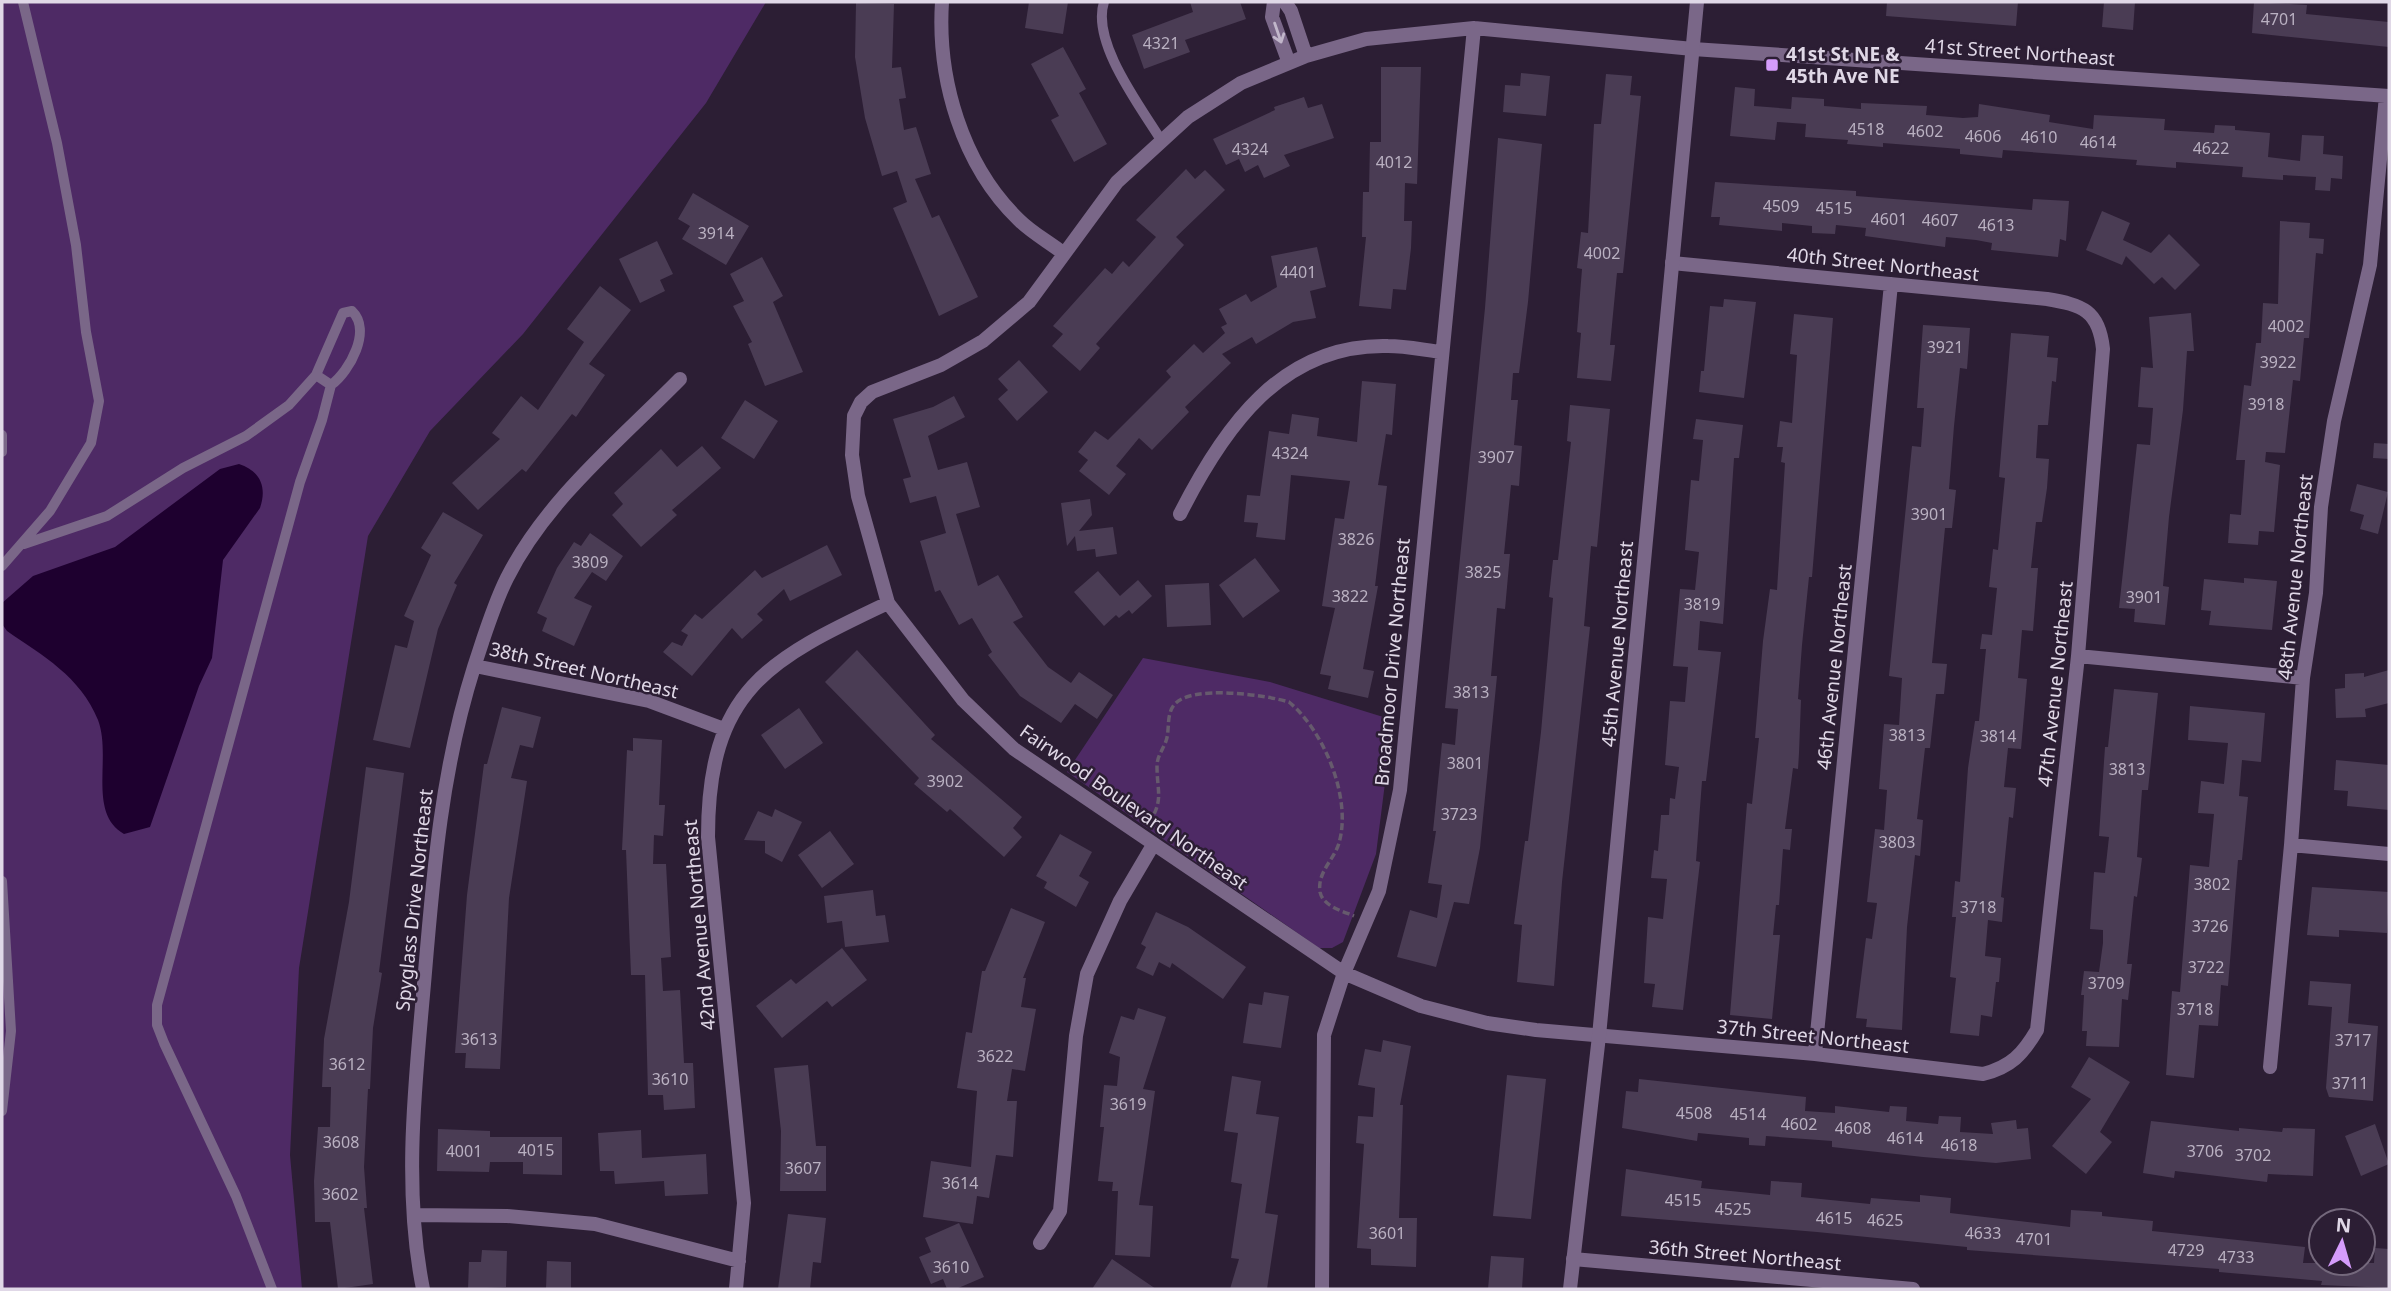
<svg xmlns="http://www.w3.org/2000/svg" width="2391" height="1291" font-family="'Noto Sans',sans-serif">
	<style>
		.green { fill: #4e2a65 }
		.water { fill: #1e002f }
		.building { fill: #4a3c54 }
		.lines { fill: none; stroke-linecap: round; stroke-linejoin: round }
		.path { stroke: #665a6d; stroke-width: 3.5; stroke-dasharray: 7 3.5; stroke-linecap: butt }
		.service { stroke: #7a6788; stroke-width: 10 }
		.minor { stroke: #7a6788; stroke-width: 14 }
		.tertiary { stroke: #7a6788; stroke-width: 14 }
		.oneway { stroke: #c1b6ca }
		.poi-dot { fill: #d59cfb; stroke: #2c1e34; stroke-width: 2.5 }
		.labels { text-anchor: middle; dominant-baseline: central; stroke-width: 5; stroke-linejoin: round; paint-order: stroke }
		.number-label { font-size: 16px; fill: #bab1c2 }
		.street-label { font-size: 19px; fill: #e0d8e7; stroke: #2c1e34 }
		.poi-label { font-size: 19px; font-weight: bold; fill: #e0d8e7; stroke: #2c1e34; text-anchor: start }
	</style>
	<rect width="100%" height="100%" fill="#2c1e34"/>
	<path class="green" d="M2,2h764l-60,101 -183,231 -93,97 -62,105 -69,432 -9,187 12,134h-300z
		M1143,658l127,24 123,38 -17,134 -33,88 -11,6h-13l-252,-176z"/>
	<path class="water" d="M239,464c22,7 28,24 21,44l-37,52 -11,98 -13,28 -49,141 -26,7c-37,-21 -12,-77 -26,-114 -18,-44 -55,-64 -91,-89l-5,-7v-21l31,-27 82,-29 105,-78z"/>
	<path class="building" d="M1029,2h39l-5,32 -38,-6z
		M1190,2h50l6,17 -61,21 5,12 -46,17 -12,-34 61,-23z
		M1887,2h131l-2,24 -130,-10z
		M2104,2h31l-2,28 -31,-3z
		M2254,2l53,3 -1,9 83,8v25l-137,-14z
		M856,3l38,1 -2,64 9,-1 5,31 -7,1 5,31 12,-3 15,47 -16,5 17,39 7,-3 39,82 -39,19 -46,-108 14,-6 -10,-31 -15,5 -17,-58 -10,-61z
		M1063,47l23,42 -7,4 28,51 -33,18 -23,-42 8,-4 -28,-52z
		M1381,67h40l-4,117 -12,-1 -1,38h8l-1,27 -5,42 -13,-1 -2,20 -32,-3 7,-69h-4l1,-45h6l1,-50h11z
		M1521,73l29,3 -4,40 -43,-4 2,-27 15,1z
		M1606,74l26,2 -2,19 11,1 -18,177h-6l-7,72h5l-4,36 -34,-3 4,-45 -4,-1 5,-63 -5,-1 4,-36 7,1 6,-109h7z
		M1735,87l20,2 -1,17 37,3 1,-12 32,2v7l37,3v-6l66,3 -1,9 37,3 15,-1 1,-13 71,11 -1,7 44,7 1,-14 71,4 -1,11 50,3 1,-8 20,1v4l35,3 -2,24 32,4 2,-26 22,1 -1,18 20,2 -1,23 -11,-1 -1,13 -15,-1 1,-13 -33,-2v5l-41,-3 1,-10 -67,-5v6l-40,-3 1,-5 -134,-10 -1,8 -42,-4v-5l-77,-6v4l-36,-3 1,-4 -43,-3 1,-13 -29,-2 -2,18 -45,-4z
		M1304,97l4,11 14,-4 12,34 -50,17 6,11 -26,12 -6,-13 -13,7 -6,-13 -13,6 -13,-26 62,-29 -1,-3z
		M1498,138l44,6 -14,158 -9,71h-6l-2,27h7l-4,45 8,1 -3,40 -8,-1 -7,69h6l-5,55 -8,-1 -6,68h6l-17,172 -11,56 -15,-2 -18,65 -39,-10 13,-47 27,8 5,-33 -14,-2 8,-52h-3l9,-88 13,2 3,-36 -13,-1 40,-400z
		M1186,169l9,10 10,-9 20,20 -49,47 8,8 -88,99 4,4 -20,23 -28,-25 11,-12 -10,-8 52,-58 7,6 11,-13 6,6 27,-30 -20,-17z
		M1715,182l141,9v5l176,14 1,-11 36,2 -3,40 -6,-2 -2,18 -67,-7 1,-7 -16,-3 -30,-3 -1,10 -80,-11 1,-8 -30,-3 -1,9 -23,-1v-7l-30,-3v8l-63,-6 1,-8h-9z
		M693,193l56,33 -23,39 -44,-26 8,-13 -12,-7z
		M2102,211l28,12 -7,17 28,13 18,-19 31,31 -25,25 -13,-13 -8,7 -28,-28 -4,9 -36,-15z
		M2280,221l30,2 -1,15 15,1 -1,15 -7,-1 -7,85h-5l-4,43 -7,-1 -8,73 -19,-1 -1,10 15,3 -6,67 -15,-1 -1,14 -30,-2 2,-29 11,1 4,-55h-9l8,-75 7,1 5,-43h5l2,-40 15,1z
		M657,241l16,33 -13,6 5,11 -25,12 -21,-44z
		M1317,247l9,40 -16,4 6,27 -23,4 -37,22 -4,-7 -30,17 9,9 -46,44 4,5 -37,38 -13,-12 -23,28 10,8 -17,21 -30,-24 9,-11 -10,-8 17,-21 13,9 63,-63 -5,-6 28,-27 9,9 22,-20 -4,-6 6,-3 -8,-15 27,-15 5,8 26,-15 -6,-31z
		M762,257l21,39 -10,6 30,70 -38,14 -17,-42 4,-2 -19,-36 11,-5 -14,-27z
		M600,286l31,24 -42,54 16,11 -29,42 -4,-3 -46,58 -4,-3 -44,41 -26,-27 48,-44 -8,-6 29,-37 17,14 46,-68 -17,-13z
		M1724,299l32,3 -12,96 -45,-6 2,-21h3l6,-65 13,1z
		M2191,313l3,38h-7l-4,59 -14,107 -6,69 6,1 -4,38 -31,-3 1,-13 -16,-1 18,-164 13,1 3,-37 -15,-1 3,-40 12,1 -4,-51z
		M1794,314l39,4 -21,259h-3l-7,68 -4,54 3,1 -2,53 -1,16 -5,-1 -8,61h7l-2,21 -7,-1 -4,56h-3l-3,30h7l-8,84 -42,-4 17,-212 5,1 7,-66h-4l8,-97 7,-52 7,1 8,-127 -4,-1 2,-15h-6l3,-26 12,2 5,-68 -7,-1z
		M1923,325l47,3 -3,41 -7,-1 -6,58 -5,63 7,1 -4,38h-7l-13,135 15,1 -3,30h-8l-6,54h-5l-8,71 6,1 -3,36 -5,-1 -8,72 -5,103 -36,-3 1,-8 -11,-1 10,-80 6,1 5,-36 -10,-1 8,-73 9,1 3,-40 -8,-1 5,-65 15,1 3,-47 -13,-2 23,-230 9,1 3,-39h-7z
		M2011,333l38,3 -2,21 11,1 -2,24 -4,-1 -4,44h-10l-2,33 13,1 -2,29 -5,34h-6l-5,46h7l-5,63 -11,-1 -4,48 9,1 -6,70 -13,-1 -4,39 12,1 -3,30 -4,-1 -8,80 3,1 -2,24 -14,-2 -3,36 16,2 -2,24h-3l-4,35 -11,-2 -2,21 -29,-3 6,-55 -6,-1 6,-60h-4l3,-36 5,1 8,-114 7,-47h4l7,-72h-6l2,-15 10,1 5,-47 -8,-1 4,-38 5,1 7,-72 -6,-1z
		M1019,360l29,32 -31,29 -19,-22 10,-9 -10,-11z
		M1362,381l34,3 -4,51 -6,-1 -8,51 9,1 -12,100h3l-15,83 11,2 -6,27 -40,-9 3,-13 -11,-2 15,-66 -13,-2 13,-88 9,1 6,-38 -59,-6 -6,65 -29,-3 2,-14 -14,-1 3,-27 13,1 9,-65 20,3 3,-20 27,4 -2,18 40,6z
		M954,396l11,21 -37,19 10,34 29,-8 13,45 -24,7 22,72 20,-11 25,42 -10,5 35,45 23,16 8,-11 34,23 -16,24 -22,-15 -14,19 -41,-27 -32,-41 4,-3 -20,-34 -13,7 -19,-35 -5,2 -15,-51 26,-8 -10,-37 -26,7 -7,-24 8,-2 -18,-58 40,-12z
		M745,400l33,21 -24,38 -33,-21z
		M1570,405l40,4 -13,138 -6,-1 -7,80 6,1 -28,255 -8,104 -37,-4 5,-57 -8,-1 11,-83h3l13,-109 12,-134 -4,-1 4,-37h5l13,-118 -4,-1z
		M1696,419l47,6 -4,33h-5l-11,166 -23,-3 -2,29 23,2 -15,129h-4l-6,80 4,1 -17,148 -31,-3 3,-23 -11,-1 4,-66 15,2 4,-40 -16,-1 3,-28 4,1 3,-36h8l1,-17 5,1 4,-32 -14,-2 5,-64 15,1 3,-35 -15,-1 7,-77 15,1 4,-38 -14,-2 6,-70 8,1 4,-41 -10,-1z
		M2374,443l15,1v15l-16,-1z
		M702,446l19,22 -49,42 5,5 -36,32 -29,-32 11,-11 -9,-11 47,-44 16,18z
		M2357,484l31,8 -10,42 -18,-5 4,-14 -14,-4z
		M1090,499l2,16 -13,16 34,-4 4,27 -21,3 -1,-8 -18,2 -2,-15 -8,10 -6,-43z
		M443,512l40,23 -29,48 3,2 -19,44 -28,119 -37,-8 22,-95 12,3 7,-27 -10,-5 27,-61 -10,-7z
		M590,533l33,23 -17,25 -14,-9 -18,26 18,8 -18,40 -32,-15 5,-13 -10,-5 20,-45 17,-26 7,4z
		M827,545l15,30 -52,26 -6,-12 -27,25 6,6 -21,19 -10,-11 -40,48 -29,-24 9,-10 10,4 6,-11 -7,-4 14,-17 7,5 53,-49 7,8z
		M1255,558l25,33 -37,27 -24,-33z
		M1098,571l22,25 18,-16 14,16 -20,18 -3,-4 -10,8 -3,-3 -12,11 -30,-34z
		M2244,578l33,3 -5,49 -63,-5 2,-14 -10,-1 3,-31 40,4z
		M1209,583l2,42 -44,2 -2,-42z
		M857,650l78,85 -4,4 91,78 -9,11 9,9 -18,20 -54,-48 -3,3 -33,-28 5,-6 -94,-96z
		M2389,670v33l-24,6 1,8 -30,1 -1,-29 10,-1v-14l19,-1v4z
		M2114,689l44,4 -10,97h-6l-5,67 5,1 -5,39 -3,-1 -7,68h5l-4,36 -6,-1 -3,48 -33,-1 1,-15h-5l2,-36h-3l3,-24 15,1 4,-29v-13l-13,-1 4,-57 11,1 4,-36 -10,-1 6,-89h3z
		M2190,706l75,7 -4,49 -19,-2 -3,36 9,1 -6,63h-4l-10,126 -7,-1 -3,41 -19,-1 -5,53 -28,-3 6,-84 8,1 10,-127 19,2 5,-53 -16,-1 3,-32 23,3 4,-41 -40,-3z
		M502,707l39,10 -8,31 -13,-3 -9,33 16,3 -18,117 -9,171 -35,-1 1,-15h-11l12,-158 17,-131h3z
		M799,708l24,35 -38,26 -24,-34z
		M633,738l29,2 -3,65h6l-2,31 -9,-1 -1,29h13l5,93 -10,1 2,33 17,-1 4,73h9l2,45 -31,2 -1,-15h-15l-3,-120h-14l-5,-125h-4l5,-100 6,1z
		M2336,760l53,5v45l-42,-4 1,-15 -14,-1z
		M366,767l38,6 -25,199 3,1 -9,55 -3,61h-2l-4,78 3,41h-3l9,76 -35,5 -8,-67h-15l-1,-41 4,-54h12l1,-40h-9l2,-48 25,-137z
		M775,809l27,13 -20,40 -17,-9v-12l-21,-1 14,-29 14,6z
		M830,831l24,33 -32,24 -24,-33z
		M1060,834l32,18 -13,24 10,6 -13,25 -32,-19 3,-6 -11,-6z
		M2312,887l77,5 -2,41 -48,-3v7l-32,-2z
		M873,890l3,26 9,-1 4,27 -44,5 -3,-26 -15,2 -3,-27z
		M1011,908l34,14 -22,56h3l-5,29 15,2 -11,62 -13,-2 -5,32h10l-4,56 -17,-2 -7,43 -12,-2 -4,28 -50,-7 8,-56 40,6 6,-76 -20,-3 9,-56 6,1 10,-62h3z
		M1156,912l32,15 58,40 -23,32 -51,-36 -2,5 -11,-6 -6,14 -17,-8 10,-21 -5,-3z
		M842,948l25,32 -35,27 -5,-6 -45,37 -26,-32 35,-27 5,5z
		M2310,981l41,3 -3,39 30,3 -5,75 -44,-4 -3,-9 6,-81 -24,-2z
		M1264,992l25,4 -8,52 -38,-5 6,-40 13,2z
		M1138,1008l28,9 -23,72 12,2 -16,114 14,1 -3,51 -35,-2 3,-64h-6l1,-9 -15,-1 6,-54h-4l4,-42 13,1 3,-29 -11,-4 12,-37 13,4z
		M1383,1040l28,6 -11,59h3l-4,113h18l-1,49 -45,-2v-16l-14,-1 7,-104 -8,-1 2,-27 15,1 2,-29 -17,-3 7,-36 16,3z
		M2089,1057l41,25 -30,50 12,10 -26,32 -34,-28 39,-47 -20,-12z
		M808,1065l8,81h10v45h-46l1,-60 -7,-63z
		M1507,1075l39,4 -15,140 -38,-3z
		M1232,1076l29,5 -5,33 23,3 -14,96 13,2 -11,74h-37l9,-30 -8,-1 11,-74 -11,-2 7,-49 -14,-2z
		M1639,1079l167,18 -1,14 30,2v-7l54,6 1,-6 17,1 -1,14 32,3 1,-8 22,1 -1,15 33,2 -2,-11 25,-3 1,9 11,-1 3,31 -35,4 -73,-6 -91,-10v-6l-66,-5 -1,10 -16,-1v-7l-51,-5 -1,8 -75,-13 4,-37 12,1z
		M2151,1121l88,10v-3l43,4 1,-4 32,1 -2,47 -45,-2 -1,8 -92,-11 -1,7 -31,-5z
		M2375,1124l14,40 -28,12 -16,-40z
		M438,1129l52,2v6h72v38l-39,-1v-12h-33l-1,10 -52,-1z
		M641,1130l1,28 64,-4 2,40 -43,2 -1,-15 -49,3 -1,-13h-14l-2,-38z
		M1626,1169l76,12 -1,7 69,7 1,-14 31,2 -1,14 69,7 1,-6 49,4v-7l31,3 -1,15 120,14 1,-17 31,2v4l51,5 -1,10 153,16 -2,16h71l1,-15 14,1v39l-68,-3 1,-4 -103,-9v-3l-252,-19v-3l-150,-15 -196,-16z
		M788,1214l38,4 -5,45 -8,-1 -3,27h-32z
		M959,1223l25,54 -28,12h-9l-4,-10 -12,5 -12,-27 12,-5 -6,-14z
		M482,1250l25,1 -1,36 -38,2 1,-27h12z
		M1491,1256l33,2 -2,31h-34z
		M1112,1259l44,30h-64z
		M547,1261l24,1v27h-25z"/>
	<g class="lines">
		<path class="path" d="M1149,823c15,-23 8,-31 8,-57 0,-10 6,-16 9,-25 4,-11 0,-26 8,-36 16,-21 92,-10 115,-3 35,29 63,96 50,141 -5,17 -22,29 -19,49 3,14 22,19 34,24"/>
		<path class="service" d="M1104,2c-13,40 36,104 57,138
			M2,435v17
			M24,544l83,-28 76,-48 63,-32 43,-31 27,-30 27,-62 9,-2c20,19 -2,60 -21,74l-15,-10
			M2,566l48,-55 41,-68 8,-42 -13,-69 -10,-87 -19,-102 -34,-141
			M2,881l9,150 -9,80
			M272,1289l-36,-93 -72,-153 -7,-18v-20l143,-523 22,-62 9,-35"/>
		<path class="minor" d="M942,2c-5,77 20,163 77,218 13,13 30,22 44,33
			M1274,2l-2,15 17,46
			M1285,2l6,9 15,45
			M1672,263l375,36c35,6 52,11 56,50l-25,307 -41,374c-14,24 -26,37 -54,44l-168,-20 -279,-24 -49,-7 -66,-17 -77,-33 -330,-224 -51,-49 -75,-97 -30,-107 -6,-41 2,-39 7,-14 11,-10 69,-27 42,-24 46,-39 88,-120 71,-65 53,-34 65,-27 60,-17 108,-11 219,21 696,47
			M1180,514c43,-85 101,-171 208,-168 18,0 36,4 54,6
			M2078,656l225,22
			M475,666l174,35 75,28
			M2291,845l98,9
			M1815,1054l76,-770
			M2270,1067l21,-222 12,-167 13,-85 5,-86 13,-86 36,-156 16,-169
			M414,1215l93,1 88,8 144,37
			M1040,1243l20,-32 16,-175 11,-62 33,-73 33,-56
			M1573,1259l340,30
			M423,1289c-20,-100 -8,-204 1,-305 9,-108 17,-213 50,-317 10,-30 19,-61 33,-89 39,-78 113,-138 173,-199
			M736,1289l8,-86 -36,-366c0,-147 59,-177 180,-234
			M1322,1289l2,-254 20,-62 35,-82 21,-101 74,-762"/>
		<path class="tertiary" d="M1570,1289l29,-253 98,-1034"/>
	</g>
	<defs><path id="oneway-shaft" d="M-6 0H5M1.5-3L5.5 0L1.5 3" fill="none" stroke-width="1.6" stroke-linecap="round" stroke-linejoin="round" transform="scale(1.75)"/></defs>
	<use class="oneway" href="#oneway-shaft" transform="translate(1278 33) rotate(71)"/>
	<rect class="poi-dot" x="1765" y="58" width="14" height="14" rx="3.5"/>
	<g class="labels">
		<g class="number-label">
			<text x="2279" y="19">4701</text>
			<text x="1161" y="43">4321</text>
			<text x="1866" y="129">4518</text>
			<text x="1925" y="131">4602</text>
			<text x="1983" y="136">4606</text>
			<text x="2039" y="137">4610</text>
			<text x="2098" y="142">4614</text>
			<text x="2211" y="148">4622</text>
			<text x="1250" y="149">4324</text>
			<text x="1394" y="162">4012</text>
			<text x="1781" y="206">4509</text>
			<text x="1834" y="208">4515</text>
			<text x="1889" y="219">4601</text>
			<text x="1940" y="220">4607</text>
			<text x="1996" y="225">4613</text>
			<text x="716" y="233">3914</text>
			<text x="1602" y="253">4002</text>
			<text x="1298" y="272">4401</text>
			<text x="2286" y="326">4002</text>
			<text x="1945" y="347">3921</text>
			<text x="2278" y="362">3922</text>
			<text x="2266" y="404">3918</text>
			<text x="1290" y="453">4324</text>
			<text x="1496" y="457">3907</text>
			<text x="1929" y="514">3901</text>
			<text x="1356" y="539">3826</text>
			<text x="590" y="562">3809</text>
			<text x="1483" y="572">3825</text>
			<text x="1350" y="596">3822</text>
			<text x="2144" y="597">3901</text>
			<text x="1702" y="604">3819</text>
			<text x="1471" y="692">3813</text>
			<text x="1907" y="735">3813</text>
			<text x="1998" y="736">3814</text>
			<text x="1465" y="763">3801</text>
			<text x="2127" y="769">3813</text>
			<text x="945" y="781">3902</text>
			<text x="1459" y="814">3723</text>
			<text x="1897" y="842">3803</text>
			<text x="2212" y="884">3802</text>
			<text x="1978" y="907">3718</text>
			<text x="2210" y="926">3726</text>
			<text x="2206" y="967">3722</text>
			<text x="2106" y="983">3709</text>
			<text x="2195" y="1009">3718</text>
			<text x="479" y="1039">3613</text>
			<text x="2353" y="1040">3717</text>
			<text x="995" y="1056">3622</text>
			<text x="347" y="1064">3612</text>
			<text x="670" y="1079">3610</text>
			<text x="2350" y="1083">3711</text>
			<text x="1128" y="1104">3619</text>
			<text x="1694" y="1113">4508</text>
			<text x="1748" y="1114">4514</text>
			<text x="1799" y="1124">4602</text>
			<text x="1853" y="1128">4608</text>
			<text x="1905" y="1138">4614</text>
			<text x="341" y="1142">3608</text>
			<text x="1959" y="1145">4618</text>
			<text x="536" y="1150">4015</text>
			<text x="464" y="1151">4001</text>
			<text x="2205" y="1151">3706</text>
			<text x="2253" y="1155">3702</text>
			<text x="803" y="1168">3607</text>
			<text x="960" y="1183">3614</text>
			<text x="340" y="1194">3602</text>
			<text x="1683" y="1200">4515</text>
			<text x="1733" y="1209">4525</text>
			<text x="1834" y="1218">4615</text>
			<text x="1885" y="1220">4625</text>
			<text x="1387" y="1233">3601</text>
			<text x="1983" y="1233">4633</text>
			<text x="2034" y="1239">4701</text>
			<text x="2186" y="1250">4729</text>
			<text x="2236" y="1257">4733</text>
			<text x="951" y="1267">3610</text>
		</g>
		<g class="street-label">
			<text transform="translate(2020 52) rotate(4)">41st Street Northeast</text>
			<text transform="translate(1883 264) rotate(6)">40th Street Northeast</text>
			<text transform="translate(2295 577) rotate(-84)">48th Avenue Northeast</text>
			<text transform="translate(1617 644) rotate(-85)">45th Avenue Northeast</text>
			<text transform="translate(1392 662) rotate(-85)">Broadmoor Drive Northeast</text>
			<text transform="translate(1834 667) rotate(-84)">46th Avenue Northeast</text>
			<text transform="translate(584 670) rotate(13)">38th Street Northeast</text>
			<text transform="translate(2055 684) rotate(-84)">47th Avenue Northeast</text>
			<text transform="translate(1134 807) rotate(35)">Fairwood Boulevard Northeast</text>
			<text transform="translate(414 900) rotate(-84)">Spyglass Drive Northeast</text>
			<text transform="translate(699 925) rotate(-95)">42nd Avenue Northeast</text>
			<text transform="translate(1813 1036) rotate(6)">37th Street Northeast</text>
			<text transform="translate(1745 1255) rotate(5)">36th Street Northeast</text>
		</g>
		<g class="poi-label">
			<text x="1786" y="54">41st St NE &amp;<tspan x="1786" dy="22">45th Ave NE</tspan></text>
		</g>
	</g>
	<rect width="2391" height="1291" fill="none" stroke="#e0d8e7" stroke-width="7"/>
	<g transform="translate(2342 1242) rotate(5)"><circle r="33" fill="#2c1e34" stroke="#74687c" stroke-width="2"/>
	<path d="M0-5L12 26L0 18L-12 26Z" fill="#d59cfb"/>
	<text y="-10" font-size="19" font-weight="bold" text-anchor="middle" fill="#e0d8e7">N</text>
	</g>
</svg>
